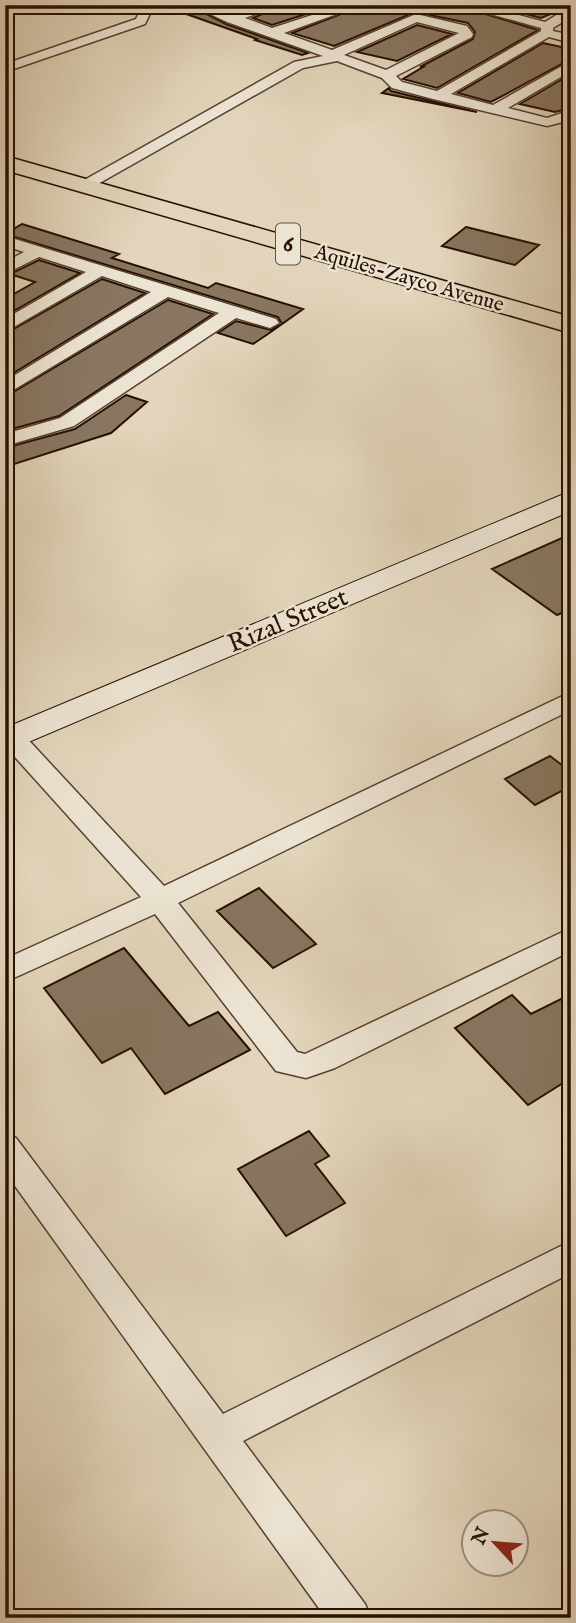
<svg xmlns="http://www.w3.org/2000/svg" width="576" height="1623" font-family="'IM FELL English',serif">
	<style>
		.building { fill: #887661; stroke: #271000; stroke-width: 2 }
		.lines { fill: none; stroke-linecap: round; stroke-linejoin: round }
		.street-casing { stroke: #56412f; stroke-width: 3 }
		.secondary-casing { stroke: #271000; stroke-width: 2 }
		.highway-casing { stroke: #271000; stroke-width: 3 }
		.street { fill: #ece4d3; fill-rule: evenodd }
		.secondary { fill: #ece4d3; fill-rule: evenodd }
		.highway { fill: #e2d5bb; fill-rule: evenodd }
		.labels { text-anchor: middle; dominant-baseline: central; stroke-width: 5; stroke-linejoin: round; paint-order: stroke }
		.far-street-label { font-size: 21px; fill: #271000; stroke: #ece4d3 }
		.shield { fill: #ece4d3; stroke: #62503f; stroke-width: 2 }
		.shield-label { font-size: 24px; font-weight: bold; fill: #271000 }
		.street-label { font-size: 26px; fill: #271000; stroke: #ece4d3 }
	</style>
	<rect width="100%" height="100%" fill="#e2d5bb"/>
	<filter id="stains"><feTurbulence type="fractalNoise" baseFrequency=".00286" numOctaves="4"/><feColorMatrix values="0 0 0 0 .2 0 0 0 0 .09 0 0 0 0 .02 0 0 0 .5 -.17"/></filter>
	<radialGradient id="worn" r=".72"><stop offset=".6" stop-color="#630" stop-opacity="0"/><stop offset="1" stop-color="#630" stop-opacity=".3"/></radialGradient>
	<path class="building" d="M176,5h13l37,19 82,29 -6,2 -47,-15 2,-1 -82,-29z
		M282,5h52l-62,20 -19,-7z
		M364,5h92l82,25 -101,58 -34,-9 20,-12h-3l53,-28 2,-7 -7,-9 -53,-11 -81,34 -42,-13z
		M491,5h58l9,6 -17,7z
		M417,25l35,9 -55,27 -40,-9z
		M543,43l28,6v10l-80,43 -33,-9z
		M571,74v34l-16,4 -35,-8z
		M389,88l2,3 86,21 -95,-19z
		M22,224l97,30 -7,4 96,30 8,-5 87,26 -35,25 -15,10 -35,-11 18,-12 35,9 11,-6 -4,-7 -273,-83z
		M466,227l73,18 -24,20 -73,-19z
		M39,260l41,13 -75,43v-17l30,-17 -25,-8z
		M102,279l43,14 -140,85v-44z
		M168,300l45,14 -154,102 -54,15v-34z
		M126,395l21,7 -36,31 -106,34v-19l70,-19z
		M571,534v75l-14,6 -65,-46z
		M550,756l21,16v14l-36,19 -30,-26z
		M259,888l57,56 -43,24 -56,-57z
		M124,948l65,78 29,-14 32,38 -85,44 -34,-46 -29,15 -58,-75z
		M571,994v84l-43,27 -73,-77 57,-33 19,19z
		M309,1131l20,25 -14,8 30,39 -59,33 -48,-67z"/>
	<g class="lines">
		<defs>
			<path id="street" d="M142,5h12l-9,19 -140,48v-8l131,-45z
				M191,5h18l24,9 28,-9h19l-35,13 27,10 71,-23h19l-78,28 48,17 84,-36 51,12 6,8 -1,3 -76,39 6,6 35,9 104,-60v-3l-83,-23h22l65,17 18,-11 -11,-6h19v12l-18,11v3l18,4v8l-22,-6 -98,57 42,11 78,-44v10l-63,37 39,10 24,-8v10l-24,6 -114,-27 -41,-11 -10,-10 -45,-17 -34,7 -214,121h-10l-3,-3 3,-3 215,-121 29,-6 -96,-34zM417,22l42,11 -73,37 -42,-15z
				M5,236l271,83 3,4 -9,5 -34,-10 -162,108 -69,20v-12l55,-16 159,-105 -51,-16 -163,98v-14l146,-89 -49,-16 -97,56v-13l81,-47 -47,-15 -34,17v-12l19,-10 -19,-6z
				M571,692v18l-393,193 119,149 8,2 266,-126v23l-236,117 -29,10 -30,-7 -121,-157 -150,68v-23l136,-62 -136,-151v-14h16l143,154z
				M5,1134l11,4 207,276 348,-173v32l-328,168 122,163 6,14h-45l-321,-446z"/>
			<path id="secondary" d="M571,491v20l-566,241v-24z"/>
			<path id="highway" d="M5,156l566,161v16l-566,-163z"/>
		</defs>
		<use href="#street" class="street-casing"/>
		<use href="#secondary" class="secondary-casing"/>
		<use href="#highway" class="highway-casing"/>
		<use href="#street" class="street"/>
		<use href="#secondary" class="secondary"/>
		<use href="#highway" class="highway"/>
	</g>
	<g class="labels">
		<g class="far-street-label">
			<text transform="translate(409 279) rotate(16)">Aquiles-Zayco Avenue</text>
		</g>
		<rect class="shield" x="276" y="223.5" width="24" height="41" rx="5"/>
		<g class="shield-label">
			<text x="288" y="244">6</text>
		</g>
		<g class="street-label">
			<text transform="translate(288 621) rotate(-23)">Rizal Street</text>
		</g>
	</g>
	<rect width="576" height="1623" fill="none" stroke="#e2d5bb" stroke-width="28"/>
	<rect x="7" y="7" width="562" height="1609" fill="none" stroke="#271000" stroke-width="3.5"/>
	<rect x="14" y="14" width="548" height="1595" fill="none" stroke="#271000" stroke-width="2"/>
	<g transform="translate(495 1543) rotate(296)"><circle r="33" fill="#ece4d3" stroke="#9d8f7f" stroke-width="2"/>
	<path d="M0-5L12 26L0 18L-12 26Z" fill="#8f2418"/>
	<text y="-10" font-size="19" font-weight="bold" text-anchor="middle" fill="#271000">N</text>
	</g>
	<rect width="100%" height="100%" filter="url(#stains)"/>
	<rect width="100%" height="100%" fill="url(#worn)"/>
</svg>
